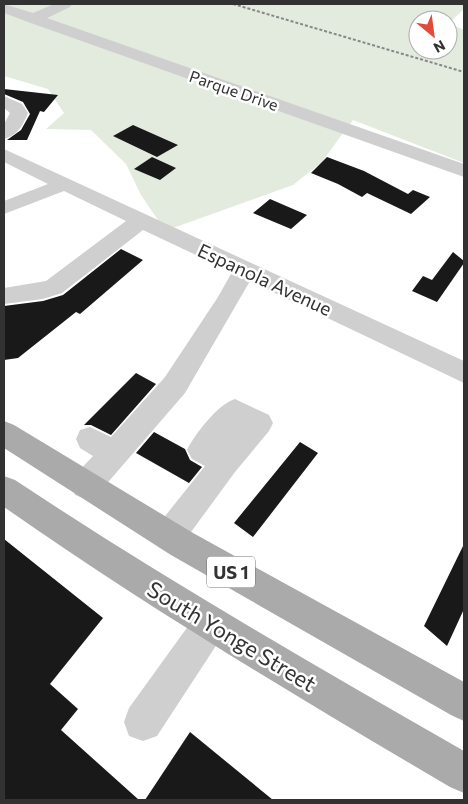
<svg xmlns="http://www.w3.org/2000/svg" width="468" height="804" font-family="Commissioner,sans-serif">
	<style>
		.green { fill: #e3ebde; fill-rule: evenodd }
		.building { fill: #191919 }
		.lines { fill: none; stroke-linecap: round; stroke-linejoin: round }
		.minor { fill: #cfcfcf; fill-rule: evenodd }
		.major { fill: #aaa; fill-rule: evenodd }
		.rail { stroke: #878787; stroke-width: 2; stroke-dasharray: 3 2; stroke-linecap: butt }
		.labels { text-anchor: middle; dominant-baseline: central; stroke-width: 5; stroke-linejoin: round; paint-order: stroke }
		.far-street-label { font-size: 16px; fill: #323232; stroke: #fff }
		.shield { fill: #fff; stroke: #707070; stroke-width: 1 }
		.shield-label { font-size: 18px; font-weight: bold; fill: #323232 }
		.street-label { font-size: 19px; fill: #323232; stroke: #fff }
		.near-street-label { font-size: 22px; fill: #323232; stroke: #fff }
	</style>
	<rect width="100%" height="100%" fill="#fff"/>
	<path class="green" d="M4,4h460v5l-15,14 15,7v133l-111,-43 -4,6zM418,20h30v30h-30z
		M4,12l339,121 -21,29 -29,23 -120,43 -15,-8 -17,-25 -15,-31 -35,-34 -45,-1 18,-16 -16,-24 -44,-13z"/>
	<path class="building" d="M4,89l54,6 -14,17 -4,-1 -13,29h-20l14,-10 9,-16 -7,-12 -19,-8z
		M133,125l45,20 -21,12 -44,-21z
		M152,157l24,11 -16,12 -26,-11z
		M327,157l37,14 44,23 5,-4 17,7 -19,17 -44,-21 -5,4 -24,-13 -27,-11z
		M270,199l37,16 -16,14 -38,-16z
		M121,249l22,11 -63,54 -4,-2 -58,46 -14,2v-54l39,-5 20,-6z
		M453,252l11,9v2l-27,39 -25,-11 11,-15 9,4z
		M136,373l20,11 -45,51 -20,-10h-7z
		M154,432l31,17 5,11 12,7 -13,16 -53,-30z
		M300,442l18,11 -65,84 -19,-14z
		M4,539l99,79 -53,66 28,25 -17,21 78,70h-135z
		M464,544v65l-17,37 -23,-20z
		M190,732l83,68h-128z"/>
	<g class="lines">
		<path class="minor" d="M4,4l29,9 21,-9h18l-2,3 -23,11 417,146v13l-436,-155 -24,-9z
			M4,96l18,8 6,9c-5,12 -10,22 -24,26v-15l6,-11 -6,-5z
			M4,149l460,212v22l-214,-102 -65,112 -88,102 -11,4 -11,-4 -4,-10 4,-10 18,-19 -13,-8 -4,-9 4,-9 10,-3 21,10 54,-60 53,-80 14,-25 -89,-42 -81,63 -19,6 -39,5v-16l42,-7 80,-60 -62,-30 -60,23v-13l44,-17 -44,-22z
			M235,399l34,16 4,8 -4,8 -34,41 -55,75 -11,4 -11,-4 -5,-11 5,-11 47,-59 -13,-7 -5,-9c8,-16 31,-46 48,-51z
			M211,606l12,5 5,12 -5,12 -66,101 -14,5 -14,-5 -5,-14 5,-14 70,-97z"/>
		<path class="major" d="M4,421l10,4 179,108 271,149v39l-13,-6 -280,-160 -167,-107z
			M4,476l11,4c146,97 297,184 449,271v42l-14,-6c-151,-89 -302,-179 -446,-280z"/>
		<path class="rail" d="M233,4l231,68"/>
	</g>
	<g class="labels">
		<g class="far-street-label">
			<text transform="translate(234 90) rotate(19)">Parque Drive</text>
		</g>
		<rect class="shield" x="207" y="556.5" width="48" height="31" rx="4"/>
		<g class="shield-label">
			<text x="231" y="572">US 1</text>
		</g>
		<g class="street-label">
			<text transform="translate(265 279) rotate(25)">Espanola Avenue</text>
		</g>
		<g class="near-street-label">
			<text transform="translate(232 636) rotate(31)">South Yonge Street</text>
		</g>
	</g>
	<rect width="468" height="804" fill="none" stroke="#323232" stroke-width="10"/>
	<g transform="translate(433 35) rotate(151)"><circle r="24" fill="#ffffff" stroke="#adadad"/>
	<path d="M0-4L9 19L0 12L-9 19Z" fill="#e14b3c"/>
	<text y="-8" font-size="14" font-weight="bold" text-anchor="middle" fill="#323232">N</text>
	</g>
</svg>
